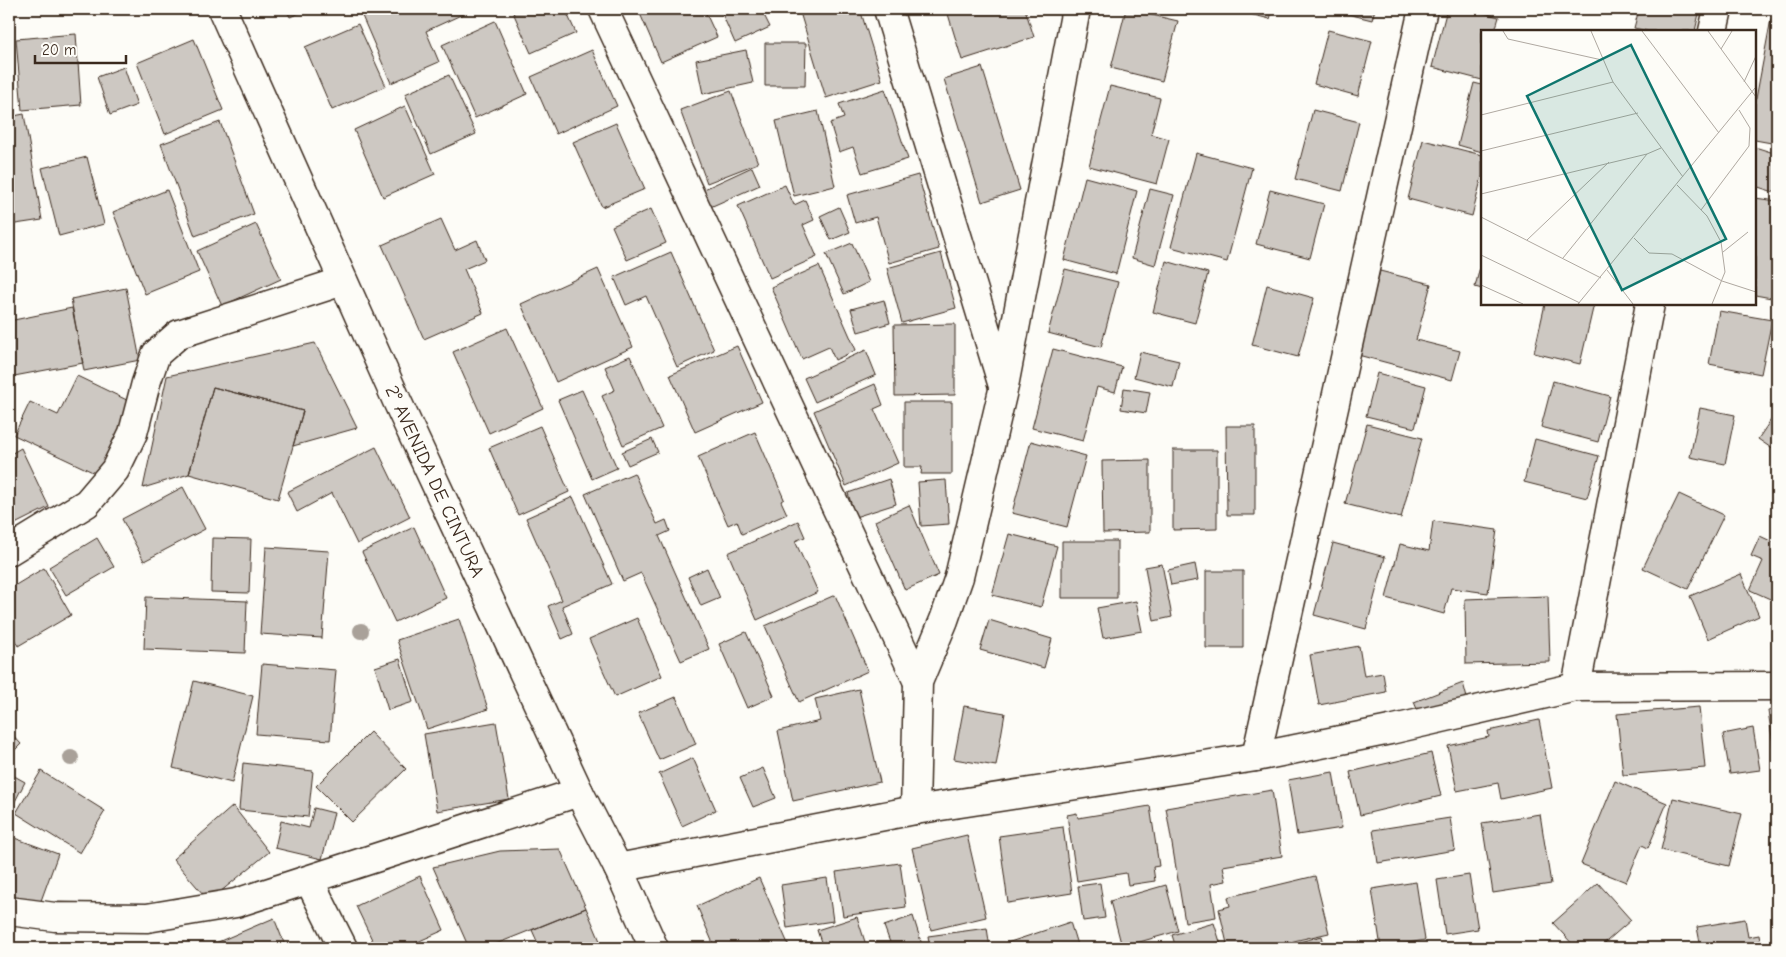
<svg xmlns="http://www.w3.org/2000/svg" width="1786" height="957" font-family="'Comic Neue',sans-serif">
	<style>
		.building { fill: #cdc8c2; stroke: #3b2a1e }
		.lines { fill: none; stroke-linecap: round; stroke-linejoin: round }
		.minor-casing { stroke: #3b2a1e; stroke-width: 31 }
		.minor { stroke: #fdfcf7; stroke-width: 28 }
		.tree { fill: #a9a199 }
		.labels { text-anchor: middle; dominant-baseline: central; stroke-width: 4; stroke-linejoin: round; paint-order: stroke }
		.street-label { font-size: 19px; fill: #3b2a1e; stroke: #fdfcf7 }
		.inset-road { fill: none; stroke: #afa8a0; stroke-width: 1 }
		.view { fill: #0f766e; fill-opacity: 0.15; stroke: #0f766e; stroke-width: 2.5 }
		.inset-edge { fill: none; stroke: #3b2a1e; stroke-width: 2.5 }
	</style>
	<rect width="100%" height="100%" fill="#fdfcf7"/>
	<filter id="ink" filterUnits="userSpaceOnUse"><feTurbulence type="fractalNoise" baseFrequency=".02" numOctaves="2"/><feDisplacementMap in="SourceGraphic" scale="10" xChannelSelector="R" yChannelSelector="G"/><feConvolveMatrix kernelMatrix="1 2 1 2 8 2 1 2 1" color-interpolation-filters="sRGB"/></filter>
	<g filter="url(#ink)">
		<path class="building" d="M286,9h23l-19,8z
			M359,9h115l-48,22 13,31 -48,21z
			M515,9h50l11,24 -45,20 -19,-43z
			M638,9h66l13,28 -56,25z
			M720,9h41l9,18 -35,16z
			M799,9h61l22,71 -56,18z
			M967,9h58l9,28 -72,23 -14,-46z
			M1126,9l52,12 -16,60 -51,-13z
			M1229,9h44l-3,10z
			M1328,9h47l-3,11z
			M1447,9h21l31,8 -4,14h-13v49l-50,-13z
			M1639,9h61l-5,22h-47l-14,-3z
			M1771,19l6,1v124l-22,-4v-36z
			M495,21l32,73 -52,24 -33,-73z
			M358,24l28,62 -54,24 -27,-63z
			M1328,30l44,11 -14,55 -44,-12z
			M76,34l5,71 -59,5 -6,-71z
			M194,39l29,71 -58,24 -28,-71z
			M765,43h41l-1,43h-40z
			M9,47h3l4,50 -7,1z
			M592,50l25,56 -61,28 -25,-57z
			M746,50l7,33 -50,11 -7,-34z
			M124,67l13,38 -27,10 -13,-38z
			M982,67l38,123 -38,12 -38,-123z
			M449,75l27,59 -45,20 -26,-60z
			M1474,83l8,2v67l-24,-7z
			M1110,86l50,12 -9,36 18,5 -12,45 -68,-18z
			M885,89l23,70 -46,14 -9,-26 -14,5 -9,-29 14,-5 -5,-14z
			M731,91l27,72 -51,20 -27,-73z
			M405,106l30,68 -52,23 -29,-67z
			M1313,110l46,12 -17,69 -47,-12z
			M818,111l17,75 -41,10 -18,-75z
			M24,114l18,106 -33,5v-108z
			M220,122l34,92 -59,22 -34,-92z
			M616,123l29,66 -43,18 -29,-65z
			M1423,140l59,15v21l-10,40 -64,-17z
			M1755,147l22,7v39l-22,-7z
			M1196,153l56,15 -25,94 -56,-15z
			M87,157l17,67 -45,12 -17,-68z
			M752,167l8,18 -52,23 -8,-17z
			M918,175l21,74 -50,14 -13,-46 -21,6 -8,-28z
			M1085,177l52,14 -21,83 -52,-14z
			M785,185l9,20 11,-5 9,20 -11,5 14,32 -47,21 -32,-72z
			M1150,189l24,6 -19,70 -23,-7z
			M167,190l32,82 -54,22 -32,-82z
			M1270,190l54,14 -14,54 -54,-14z
			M1755,198l22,3v98l-22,-4z
			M839,207l11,25 -19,8 -11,-24z
			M651,209l15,34 -39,17 -15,-34z
			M441,219l14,31 22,-10 8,20 -21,9 19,44 -59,26 -42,-94z
			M256,224l25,55 -59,27 -25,-55z
			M852,243l17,39 -25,12 -18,-40z
			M671,252l43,98 -37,17 -31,-71 -20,9 -12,-28z
			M941,253l15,55 -54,15 -15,-55z
			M1482,259v30l-7,-2z
			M1166,261l42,12 -13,50 -42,-11z
			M819,266l37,84 -21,10 -6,-13 -27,12 -31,-72z
			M598,269l35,78 -77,35 -35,-78z
			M1065,269l53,13 -17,65 -53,-14z
			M1380,271l51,13 -15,56 44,11 -8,29 -94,-25z
			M1267,285l47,13 -16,59 -46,-12z
			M126,288l14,72 -56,11 -13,-72z
			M884,300l6,23 -32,9 -7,-23z
			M1545,304h49l-14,60 -46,-11z
			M72,308l11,55 -74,14v-56z
			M1719,311l53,9 -11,54 -52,-10z
			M955,324v71l-60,1 -1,-71z
			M507,328l36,80 -54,25 -36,-81z
			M315,343l42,85 -64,18 10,-35 -90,-24 -24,87 -46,14 24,-112z
			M737,346l25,56 -67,30 -25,-57z
			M1053,349l69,18 -7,25 -18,-5 -14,54 -51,-13z
			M866,350l10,25 -61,27 -11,-24z
			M1140,352l39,9 -6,26 -39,-10z
			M630,356l32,72 -39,17 -21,-49 13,-6 -10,-23z
			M1377,373l49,13 -11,42 -49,-12z
			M77,376l56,27 -34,72 -85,-40 16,-33 28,13z
			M1553,381l57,15 -12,46 -57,-15z
			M875,384l8,21 -9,4 24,54 -52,23 -32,-75z
			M213,387l90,24 -25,88 -89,-25z
			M1124,388l26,4 -4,21 -25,-4z
			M582,390l35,78 -25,11 -34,-79z
			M904,402h48v72h-31l1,-7h-18z
			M1700,408l35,7 -10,49 -35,-7z
			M1777,411v41l-19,-13z
			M1367,424l55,14 -21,80 -56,-14z
			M540,426l29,66 -51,23 -29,-67z
			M1226,426h29v89h-28z
			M755,432l29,67 -3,2 6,13 -45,20 -5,-13 -9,4 -30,-68z
			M652,439l6,13 -30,13 -6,-13z
			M1535,439l64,17 -12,42 -63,-16z
			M1031,441l55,15 -19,71 -55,-14z
			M376,447l34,70 -53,27 -25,-51 -35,19 -10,-20z
			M21,448l28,59 -40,20v-72z
			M1173,450h44v79l-44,1z
			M1150,460v72l-47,1 -1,-72z
			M634,473l23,51 9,-4 4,11 -11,5 50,113 -28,12 -40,-88 -18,8 -38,-87z
			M889,479l7,25 -41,13 -7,-24z
			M946,480l3,44 -28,2 -3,-44z
			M183,487l22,42 -61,32 -22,-42z
			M1679,494l45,21 -36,74 -45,-21z
			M573,497l39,87 -50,22 11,28 -11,5 -14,-33 14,-6 -36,-82z
			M909,505l30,70 -34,15 -30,-69z
			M798,521l7,16 -10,4 23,51 -61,28 -29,-67z
			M1433,521l64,9 -9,63 -37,-5 -7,26 -58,-16 14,-54 29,7z
			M414,527l32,71 -51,24 -33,-70z
			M1009,534l48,12 -16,61 -49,-12z
			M1760,536l17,8v58l-27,-12 13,-29 -12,-5z
			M97,538l17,29 -48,28 -17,-28z
			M212,538l39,1 -2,54 -38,-1z
			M1062,541h55v57h-55z
			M1333,543l52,14 -19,72 -52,-14z
			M266,547l63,4 -7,87 -62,-4z
			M1162,564l10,53 -18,4 -9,-54z
			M1195,564l3,16 -27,5 -3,-15z
			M44,568l27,47 -53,31 -9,-16v-41z
			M707,568l13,30 -19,8 -13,-29z
			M1206,571h37v77h-37z
			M1741,574l18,42 -51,23 -18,-43z
			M835,595l33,76 -69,31 -34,-76z
			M1548,596l2,66 -84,2 -1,-65z
			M146,597l101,4 -2,52 -101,-4z
			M1136,601l6,30 -39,7 -6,-30z
			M637,618l25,58 -47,21 -26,-58z
			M459,619l29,90 -61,20 -30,-89z
			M989,620l63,19 -8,29 -64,-18z
			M746,632l28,64 -27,12 -28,-64z
			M1359,646l5,30 19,-3 3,19 -67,13 -9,-50z
			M400,659l13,43 -25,8 -13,-43z
			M262,664l74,6 -6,70 -74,-6z
			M194,681l59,15 -21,87 -59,-15z
			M1463,683l4,15 -47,18 -6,-14z
			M859,689l21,93 -87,19 -15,-70 42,-10 -5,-22z
			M676,697l20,47 -37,16 -21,-47z
			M964,706l41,7 -9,53 -42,-7z
			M1699,707l6,61 -82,7 -6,-61z
			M1777,709v48h-2l-7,-46z
			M1539,720l13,68 -51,11 -3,-16 -41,8 -9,-45 41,-9 -1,-6z
			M496,722l13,77 -72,12 -13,-77z
			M1753,728l7,42 -30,4 -7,-40z
			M9,731l12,13 -12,12z
			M370,732l36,37 -54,53 -36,-36z
			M1431,753l10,43 -81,19 -10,-43z
			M693,758l23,52 -34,16 -23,-52z
			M243,763l70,8 -5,46 -69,-7z
			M763,768l13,30 -23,9 -13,-29z
			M41,771l64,40 -25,42 -64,-40z
			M1333,772l9,56 -45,7 -9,-55z
			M9,773l16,9 -16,31z
			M1615,781l52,22 -19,45 -6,-3 -16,37 -45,-18z
			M1272,790l10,66 -59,10 3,15 -15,3 5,33 -31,5 -19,-114z
			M1673,798l69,16 -13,52 -68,-16z
			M233,806l36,46 -60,49 -36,-42z
			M1150,806l9,60 -6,1 2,14 -27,4 -2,-12 -49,8 -10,-66 10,-2 1,5z
			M314,808l20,5 -12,46 -47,-11 6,-27 28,7z
			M1540,814l11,70 -58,9 -11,-70z
			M1450,818l5,32 -77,13 -5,-33z
			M1063,827l9,66 -64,10 -9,-67z
			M967,835l19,82 -55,13 -19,-82z
			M9,836l49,18 -20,55 -29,-11z
			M560,849l26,59 -100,40h-17l-36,-81 67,-16z
			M900,863l6,44 -63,9 -7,-44z
			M1469,875l9,54 -33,5 -8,-54z
			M420,876l24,54 -40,18h-28l-20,-42z
			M1315,876l14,57 -66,15h-35l-9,-39 11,-3 -2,-9z
			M759,878l30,68 -4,2h-70l-18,-42z
			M827,878l6,43 -46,7 -6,-43z
			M1416,882l9,58 -44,8 -9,-59z
			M1100,883l5,35 -22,3 -5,-35z
			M1598,883l33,37 -32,28h-23l-23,-25z
			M1166,885l12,46 -56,16 -12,-46z
			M586,908l17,40h-63l-8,-18z
			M913,916l10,32h-31l-8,-22z
			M857,917l10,31h-44l-6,-18z
			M274,918l12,30h-82z
			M1745,919l3,18 11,-2 2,13h-60l-4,-21z
			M1070,922l8,26h-82l-1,-1z
			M1214,923l8,25h-46l-4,-13z
			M987,928l3,20h-60l-2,-12z
			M1322,936l3,12h-48z"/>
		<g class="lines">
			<defs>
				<g id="minor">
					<path id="s1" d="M222,9l175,392 182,391 39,76 36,80"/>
					<path d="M603,9l315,673"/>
					<path d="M888,9l114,374"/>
					<path d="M1713,31l5,-22"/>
					<path d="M9,551l78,-48 28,-33 18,-37 13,-50 10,-29 23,-20 164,-53"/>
					<path d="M1576,687l74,-383"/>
					<path d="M1256,757l167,-748"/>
					<path d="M915,810l3,-128 26,-62 15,-43 45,-191 72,-377"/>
					<path d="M618,868l297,-58 341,-53 134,-27 186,-43 201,-1"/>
					<path d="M309,880l34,68"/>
					<path d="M9,911l46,6 92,1 89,-15 343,-111"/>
				</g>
			</defs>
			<use href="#minor" class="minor-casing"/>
			<use href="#minor" class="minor"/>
		</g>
		<g class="tree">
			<circle cx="361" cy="631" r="8"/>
			<circle cx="71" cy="758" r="8"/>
		</g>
	</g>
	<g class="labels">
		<g class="street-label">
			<text stroke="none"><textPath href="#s1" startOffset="518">2° AVENIDA DE CINTURA</textPath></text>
		</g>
	</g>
	<g transform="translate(1481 30)">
		<rect width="275" height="275" fill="#fdfcf7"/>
		<path class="inset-road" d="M22,1l5,8 94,21M110,1l22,51 70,95M161,1l77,102M227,1l48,66M240,19l11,-18M263,52l12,-26M0,85l132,-33M0,121l157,-38M196,155l30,31 14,26 4,30 -13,32M0,164l166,-40 14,-6M220,180l48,-64 1,-18 -11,-18M0,187l120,61M153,208l15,15 23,1 50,27 34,11M46,210l82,-78M242,222l25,-20M0,225l99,48M82,228l84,-104M126,240l26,34M0,255l42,19M97,274l177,-216"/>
		<path class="view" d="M150,15l95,194 -104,51 -95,-194z"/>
		<rect width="275" height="275" class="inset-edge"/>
	</g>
	<rect width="1786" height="957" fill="none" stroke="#fdfcf7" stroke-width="30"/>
	<rect x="15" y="15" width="1756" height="927" fill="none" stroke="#3b2a1e" stroke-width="2" filter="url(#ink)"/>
	<path d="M35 55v8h91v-8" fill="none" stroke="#3b2a1e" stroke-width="2.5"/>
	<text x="42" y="55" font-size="15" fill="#3b2a1e" stroke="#fdfcf7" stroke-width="4" paint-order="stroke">20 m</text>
</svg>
